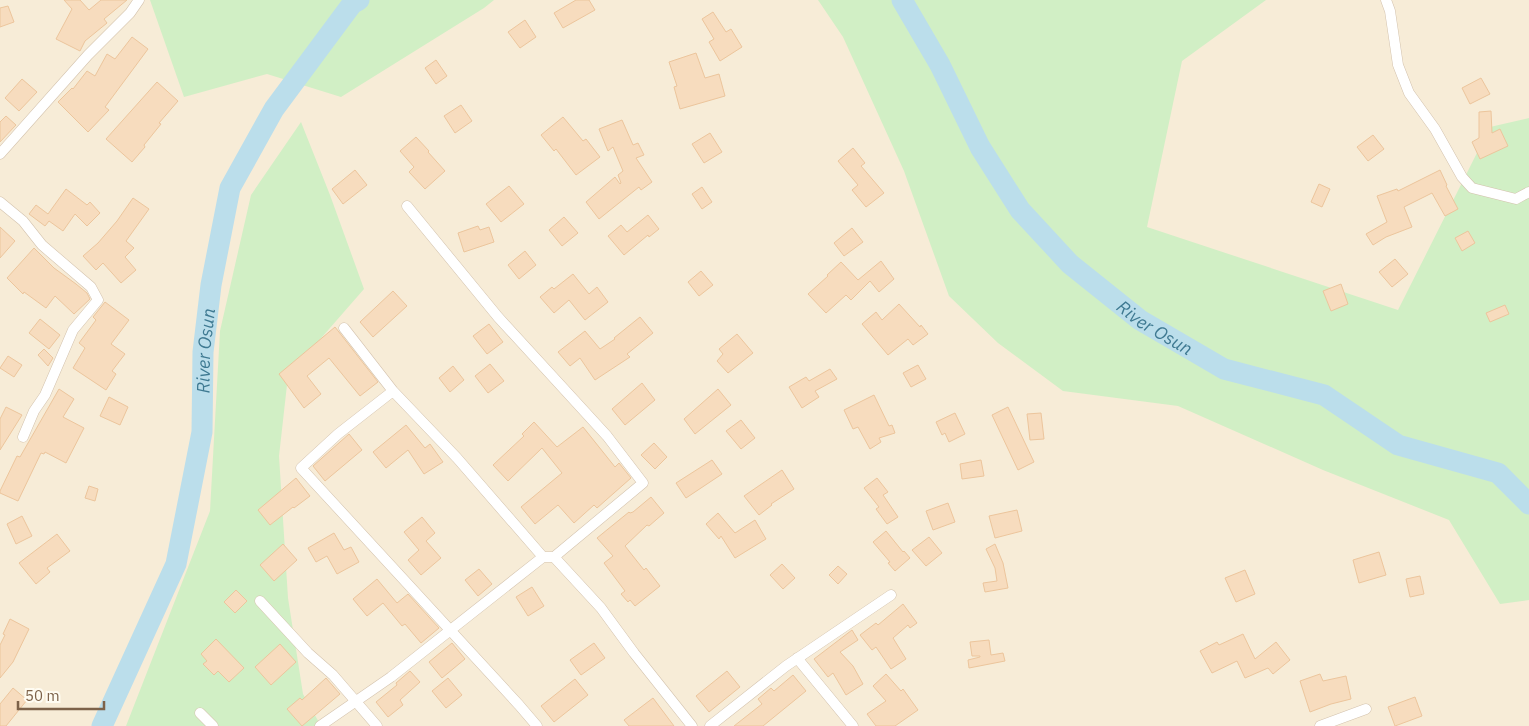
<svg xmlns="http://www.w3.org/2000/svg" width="1529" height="726" font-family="'IBM Plex Sans',sans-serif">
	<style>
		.residential { fill: #f7ecd7 }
		.green { fill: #d1efc5 }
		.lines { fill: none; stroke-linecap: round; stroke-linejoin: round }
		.river { stroke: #bbdeeb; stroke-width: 21 }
		.building { fill: #f7dcbe; stroke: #ecc59c }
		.street-casing { stroke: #d3c2ad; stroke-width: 11 }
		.street { stroke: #fff; stroke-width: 10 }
		.labels { text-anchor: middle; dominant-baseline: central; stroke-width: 5; stroke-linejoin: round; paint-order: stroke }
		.water-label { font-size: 18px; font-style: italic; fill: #3f7a92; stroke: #fffcf2 }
	</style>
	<rect width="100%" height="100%" fill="#fef9e9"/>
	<path class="residential" d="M0,0h1529v726h-1529z"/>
	<path class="green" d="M150,0h344l-10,8 -143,89 -74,-23 -83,23z
		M818,0h448l-84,61 -35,166 251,83 92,-183 39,-9v482l-29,4 -51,-84 -126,-50 -145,-64 -115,-15 -65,-48 -49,-47 -45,-125 -61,-134z
		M301,122l29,73 34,94 -76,87 -9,80 9,142 15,96 18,32h-195l84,-215 10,-180 31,-136z"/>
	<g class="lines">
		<g class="river">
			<path id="s1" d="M902,0l38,65 40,82 40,63 50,54 70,56 84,49 100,26 74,50 100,28 31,31"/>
			<path id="s2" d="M102,726l74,-162 26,-132 1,-80 8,-67 19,-97 44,-79 78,-105 7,-4"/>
		</g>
	</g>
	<path class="building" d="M64,0h16l9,10 12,-10h26l-23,19 3,4 -22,18 -5,10 -24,-12 16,-30z
		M576,0h13l6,10 -32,18 -9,-15z
		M8,6l6,16 -14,5v-19z
		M713,12l13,20 5,-3 11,18 -22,14 -11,-19 5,-3 -12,-20z
		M525,20l11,17 -16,11 -12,-16z
		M132,37l16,12 -43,58 4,3 -21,22 -30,-30 14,-14 1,1 14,-18 8,5 12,-22 8,5z
		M696,53l9,25 14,-4 6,22 -45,13 -6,-22 3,-1 -8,-24z
		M436,60l11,16 -11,8 -11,-16z
		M1481,78l9,16 -20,10 -8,-16z
		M22,79l15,13 -18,19 -14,-13z
		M157,82l21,19 -19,22 2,1 -17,21 1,2 -13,15 -26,-23z
		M461,105l11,16 -17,12 -11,-17z
		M1491,111l1,22 8,-4 8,17 -28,13 -8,-17 7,-4v-26z
		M6,116l10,9 -16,17v-20z
		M563,117l20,24 3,-2 14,18 -24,18 -20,-26 -2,2 -13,-16z
		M622,120l11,25 5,-2 6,12 -8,3 16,24 -11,8 -2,-3 -40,32 -13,-17 29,-25 5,7 1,-1 -3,-8 5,-4 -10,-24 -5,4 -9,-22z
		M710,133l12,19 -18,11 -12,-19z
		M1373,135l11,14 -16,12 -11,-14z
		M416,137l13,14 -1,1 17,19 -20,18 -16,-17 5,-5 -14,-16z
		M853,148l12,15 -4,3 23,27 -18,14 -14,-17 6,-5 -20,-24z
		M355,170l12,15 -24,19 -11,-15z
		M1440,170l7,15 -1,1 12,23 -13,7 -13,-23 -28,14 8,20 -26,10 -13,8 -7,-11 21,-12 -10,-26 20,-7 1,2z
		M1319,184l11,5 -8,18 -11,-5z
		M509,186l15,18 -23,18 -15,-18z
		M702,187l10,15 -10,7 -10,-15z
		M66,189l21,16 3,-3 10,11 -13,13 -12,-12 -12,17 -14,-10 -4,5 -16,-12 7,-9 12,9z
		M133,198l16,11 -23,32 8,7 -9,9 11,13 -15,13 -18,-20 -7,7 -13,-14 15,-13 19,-22z
		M648,215l11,14 -10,8 -1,-2 -24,20 -16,-19 13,-11 6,7z
		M564,217l14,16 -16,13 -13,-16z
		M478,226l2,4 9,-3 5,15 -30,10 -6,-19z
		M0,227l15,14 -15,17z
		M852,228l11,14 -19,14 -10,-13z
		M1468,231l7,12 -13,8 -7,-13z
		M34,248l20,20 22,16 11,9 3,6 -16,15 -19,-18 -9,12 -22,-16 -1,2 -16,-16z
		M525,251l11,14 -17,14 -11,-14z
		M1395,259l13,15 -16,13 -13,-15z
		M881,261l13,18 -15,13 -9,-11 -19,19 -5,-5 -20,18 -18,-19 20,-18 -1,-1 14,-13 17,18z
		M701,271l12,14 -14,11 -11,-14z
		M573,274l16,20 8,-7 11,15 -23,18 -16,-20 -15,13 -14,-16 12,-10 2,2z
		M1341,284l7,20 -17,7 -8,-20z
		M393,291l14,15 -34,31 -13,-15z
		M105,302l24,18 -18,24 14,10 -13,17 4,3 -10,16 -33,-22 12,-20 -6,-5 17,-23 -3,-3z
		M899,304l21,23 1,-2 7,9 -15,11 -5,-6 -20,16 -26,-31 14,-12 6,8z
		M1505,305l4,9 -19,8 -4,-9z
		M640,317l13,16 -26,21 3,3 -35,23 -15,-22 -10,8 -12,-14 27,-21 15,18 15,-10 -1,-1z
		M40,319l20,16 -11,14 -20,-16z
		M489,324l14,18 -16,12 -14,-18z
		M335,327l43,55 -18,14 -31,-38 -22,18 14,18 -17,14 -25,-34z
		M737,334l16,19 -25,20 -11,-12 6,-7 -4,-5z
		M44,349l9,9 -5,8 -10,-11z
		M8,356l14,9 -8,12 -14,-9z
		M490,364l14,17 -16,12 -13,-17z
		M918,365l8,14 -15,8 -8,-14z
		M453,366l11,14 -14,12 -11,-14z
		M830,369l7,10 -22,12 4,6 -17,11 -13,-21 17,-10 3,4z
		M642,383l13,17 -30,25 -13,-16z
		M59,389l15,10 -11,18 21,11 -18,35 -21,-11 -1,2 -3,-1 -23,48 -18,-8v-2l17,-35 3,1z
		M718,389l13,16 -36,29 -11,-15z
		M874,395l15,31 3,-1 3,8 -16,5 2,4 -11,7 -12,-22 -5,2 -9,-19z
		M109,397l19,10 -8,18 -20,-9z
		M6,407l16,8 -22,35v-31z
		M1008,407l26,55 -16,8 -26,-55z
		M955,413l10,21 -16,8 -4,-9 -3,2 -6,-13z
		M1041,413l3,26 -14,1 -3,-26z
		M741,420l14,18 -14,11 -15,-18z
		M534,422l23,25 26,-20 32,40 4,-4 12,15 -34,30 -3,-3 -20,18 -16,-18 -23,19 -14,-17 41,-34 -20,-25 -34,33 -15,-16 31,-29 -2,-2z
		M406,425l19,23 5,-4 13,18 -19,12 -16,-24 -22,18 -13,-16z
		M349,434l13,16 -37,31 -12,-15z
		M654,443l13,14 -12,12 -14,-14z
		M712,460l10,14 -36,24 -10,-15z
		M981,460l3,16 -22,3 -2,-15z
		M782,470l12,19 -23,15 1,1 -13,10 -15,-19z
		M296,478l14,18 -16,12 -1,-1 -23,18 -12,-15z
		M877,478l11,14 -5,3 15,22 -11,7 -11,-15 3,-2 -15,-19z
		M89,486l9,3 -3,12 -10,-3z
		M651,497l13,16 -15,13 -2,-1 -22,21 19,24 2,-2 14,18 -25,20 -5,-6 -2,2 -7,-8 4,-3 -21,-28 9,-7 -16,-18 32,-26 1,1 3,-1z
		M948,503l7,19 -22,8 -7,-19z
		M1017,510l5,21 -27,7 -6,-22z
		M718,513l17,20 20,-13 11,19 -31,19 -14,-22 -2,3 -13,-15z
		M22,516l10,20 -16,8 -9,-20z
		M422,517l13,16 -9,8 15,17 -20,17 -13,-15 11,-10 -15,-18z
		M886,531l17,21 1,-1 6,7 -15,13 -7,-8 2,-1 -17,-20z
		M334,533l10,17 7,-3 8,15 -22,12 -10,-18 -11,6 -8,-14z
		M57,534l13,17 -23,17 3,4 -14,12 -17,-21z
		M929,537l13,16 -16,13 -14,-16z
		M283,544l14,16 -23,21 -14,-16z
		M995,544l8,19 5,25 -23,4 -2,-9 14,-2 -2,-13 -9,-19z
		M1379,552l7,23 -27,8 -6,-23z
		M782,564l13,14 -12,11 -13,-14z
		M838,566l9,8 -9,10 -9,-9z
		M479,569l13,15 -14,12 -13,-16z
		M1245,570l10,24 -19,8 -11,-24z
		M1420,576l4,18 -14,3 -4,-18z
		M377,579l20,24 11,-9 31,34 -18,15 -16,-19 -3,2 -19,-23 -16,13 -14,-17z
		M532,587l12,19 -16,10 -12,-19z
		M236,590l11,11 -12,12 -11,-11z
		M903,604l14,19 -7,5 -2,-3 -15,13 13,21 -15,10 -15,-22 -4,3 -12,-15 16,-12 2,2z
		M10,619l19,10 -16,33 -13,16v-33l5,-10 -2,-1z
		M852,630l6,10 -18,12 13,14 10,18 -17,11 -13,-22 -5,4 -14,-18z
		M1243,634l12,25 21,-17 14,18 -17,14 -5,-6 -23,10 -8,-17 -25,12 -12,-22 17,-9 2,3z
		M216,639l28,29 -15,14 -11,-11 -4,4 -11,-11 4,-3 -6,-7z
		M989,640l2,15 12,-2 2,8 -36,7 -1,-8 12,-3v-1h-8l-2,-14z
		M452,643l13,16 -23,19 -13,-16z
		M594,643l11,15 -24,17 -11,-15z
		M280,644l16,18 -25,23 -16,-18z
		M410,671l10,11 -20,18 3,5 -15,12 -12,-15 21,-17 -1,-2z
		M727,671l13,16 -31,25 -13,-16z
		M886,674l15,17 2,-2 15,21 -23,16h-19l-9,-12 19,-13 -13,-15z
		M1320,674l3,7 23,-5 5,23 -20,5 -21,8 -10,-31z
		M793,675l13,16 -43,35h-29l28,-22 -4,-5 13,-11 3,3z
		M326,678l14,16 -38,32 -15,-17 13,-11 2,2z
		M448,678l14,17 -16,13 -14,-17z
		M575,679l13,16 -34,27 -13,-16z
		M13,688l14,12 -21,26h-6v-22z
		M1415,697l7,19 -27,10 -7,-19z
		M653,698l21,28h-45l-5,-6z"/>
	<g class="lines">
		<defs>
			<path id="street" d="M1386,0l4,11 8,54 11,28 26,36 27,48 10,11 44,11 13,-7
				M0,154l88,-99 42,-42 9,-13
				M0,202l23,19 19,24 49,42 7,13 -25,30 -28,65 -11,16 -11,26
				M344,328l49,63 64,67 86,99h11l89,-74 -36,-47 -109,-119 -91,-111
				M393,391l-55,43 -37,34 218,237 18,21
				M554,557l47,51 33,45 58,73
				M260,601l48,52 25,22 44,51
				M797,658l56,68
				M200,713l13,13
				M320,726l71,-49 152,-120
				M710,726l76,-60 105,-71
				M1320,726l46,-17"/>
		</defs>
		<use href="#street" class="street-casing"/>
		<use href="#street" class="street"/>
	</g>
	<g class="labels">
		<g class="water-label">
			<text stroke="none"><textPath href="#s1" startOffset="421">River Osun</textPath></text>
			<text stroke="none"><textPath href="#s2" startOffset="394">River Osun</textPath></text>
		</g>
	</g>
	<path d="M18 701v8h86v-8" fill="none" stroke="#7d6249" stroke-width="2.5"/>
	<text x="25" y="701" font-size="15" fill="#7d6249" stroke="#fffcf2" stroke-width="4" paint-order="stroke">50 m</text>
</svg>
